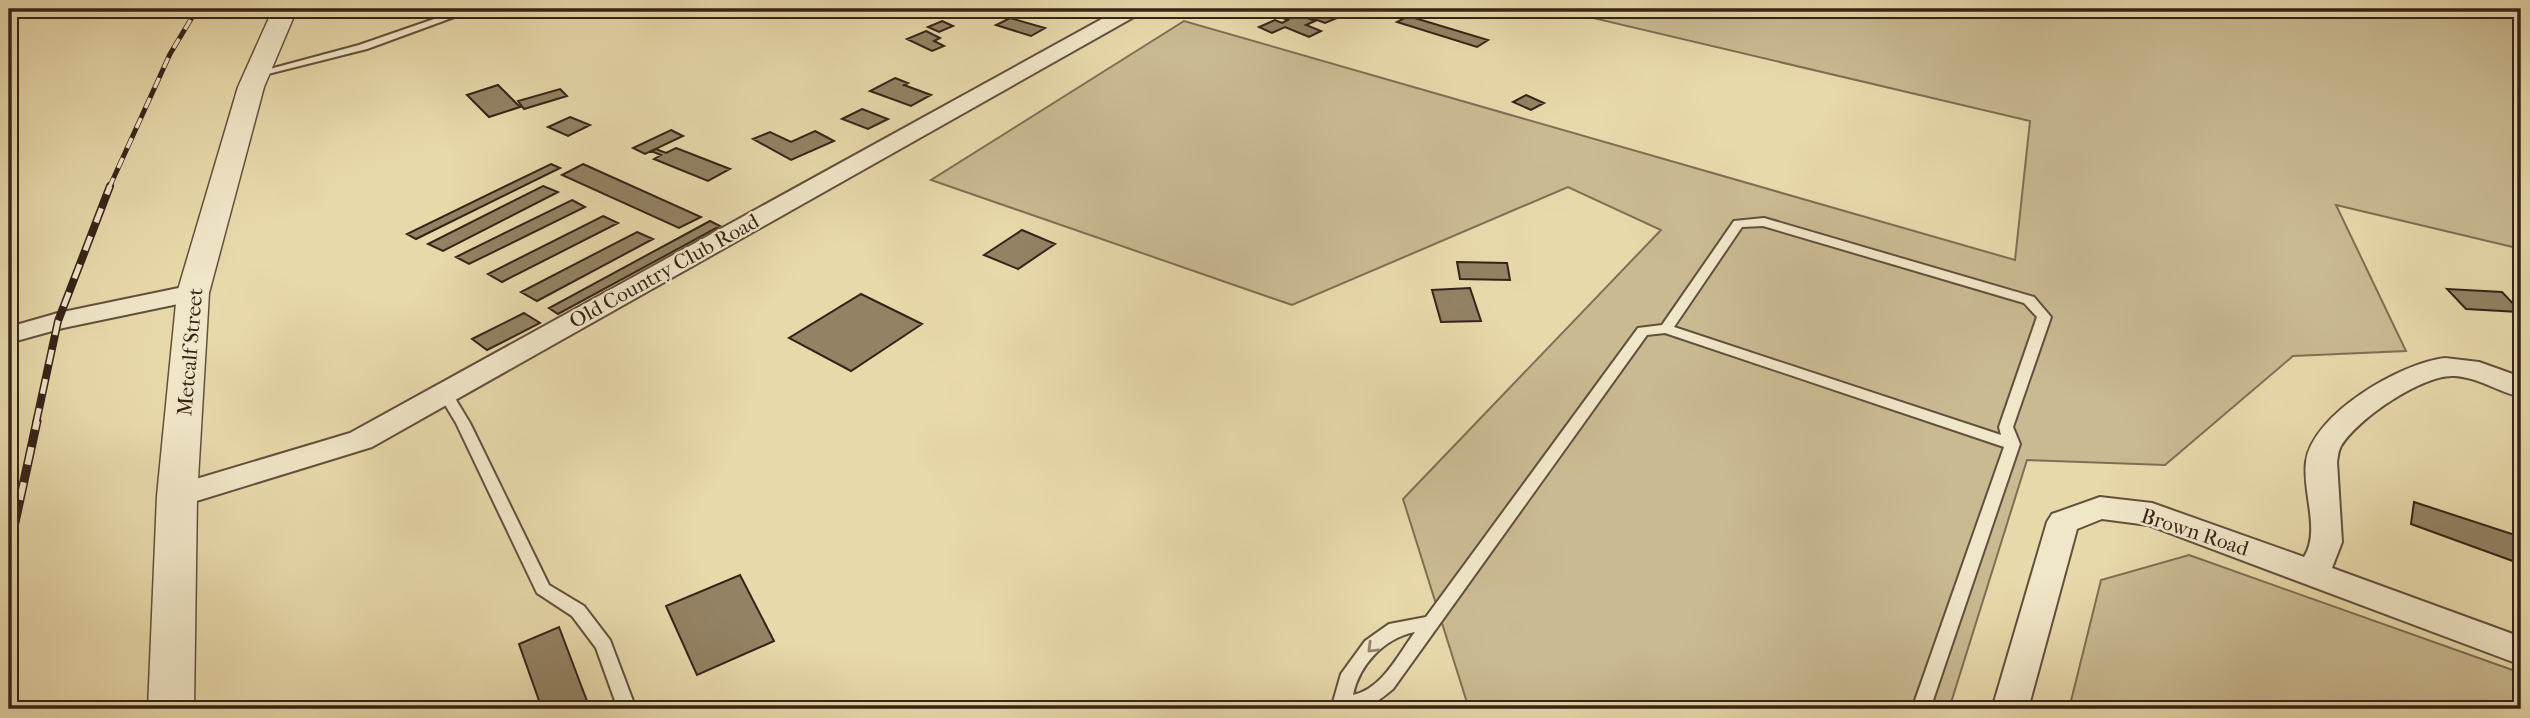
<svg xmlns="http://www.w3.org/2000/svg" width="2530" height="718" font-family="'IM FELL French Canon',serif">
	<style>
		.green { fill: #caba92; stroke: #806e55; stroke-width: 2 }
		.building { fill: #938264; stroke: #362318; stroke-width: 2 }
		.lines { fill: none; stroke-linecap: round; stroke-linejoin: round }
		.service-casing { stroke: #62503d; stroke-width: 4 }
		.minor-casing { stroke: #62503d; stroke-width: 4 }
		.tertiary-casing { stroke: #62503d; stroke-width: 3 }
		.service { fill: #f0e6c8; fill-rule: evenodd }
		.minor { fill: #f0e6c8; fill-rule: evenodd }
		.tertiary { fill: #f0e6c8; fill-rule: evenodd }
		.rail-far2-casing { stroke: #362318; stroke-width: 5 }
		.rail-far1-casing { stroke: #362318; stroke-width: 8 }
		.rail-casing { stroke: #362318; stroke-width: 9 }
		.rail-far2 { stroke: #f0e6c8; stroke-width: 3.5; stroke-dasharray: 11; stroke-linecap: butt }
		.rail-far1 { stroke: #f0e6c8; stroke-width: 5; stroke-dasharray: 15; stroke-linecap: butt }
		.rail { stroke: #f0e6c8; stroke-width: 6; stroke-dasharray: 18; stroke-linecap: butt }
		.oneway { stroke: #938470 }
		.labels { text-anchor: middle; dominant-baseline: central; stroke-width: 5; stroke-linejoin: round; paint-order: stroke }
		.street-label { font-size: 21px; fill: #362318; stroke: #f0e6c8 }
	</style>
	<rect width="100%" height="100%" fill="#e8d9ab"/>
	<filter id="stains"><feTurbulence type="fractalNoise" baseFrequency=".00286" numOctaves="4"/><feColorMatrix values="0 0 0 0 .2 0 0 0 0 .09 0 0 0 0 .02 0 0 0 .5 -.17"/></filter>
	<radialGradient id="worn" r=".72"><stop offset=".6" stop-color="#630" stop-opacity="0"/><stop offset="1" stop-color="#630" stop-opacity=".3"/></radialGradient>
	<path class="green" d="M1575,9h946v240l-185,-44 70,146 -113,5 -128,109 -138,-5 -78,249h-480l-66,-210 258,-269 -93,-43 -276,118 -361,-125 253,-159 831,239 15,-139 -454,-107z
		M2189,555l332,118v36h-452l32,-129z"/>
	<path class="building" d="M1315,10l22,8 -12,5 -22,-8z
		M1292,12l23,9 -9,4 15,6 -12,6 -24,-10 -13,6 -13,-6 16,-7 7,3 6,-3 -8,-3z
		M1408,16l80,24 -11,7 -80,-25z
		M1010,18l35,10 -14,8 -35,-11z
		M942,21l11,5 -14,6 -11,-5z
		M926,31l14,7 -6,3 10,5 -12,5 -25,-12z
		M895,78l13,5 -4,2 27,10 -20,11 -41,-15z
		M498,85l22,22 -31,10 -22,-22z
		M560,89l7,7 -43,13 -6,-8z
		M1526,95l18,8 -13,7 -18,-8z
		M862,109l26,10 -20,10 -26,-10z
		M570,117l20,8 -22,11 -20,-9z
		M671,130l12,6 -38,18 -12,-6z
		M815,131l19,10 -43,19 -38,-21 17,-7 21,10z
		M676,148l54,21 -22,12 -54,-22 7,-4 -10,-4 5,-2 10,4z
		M551,164l9,4 -144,71 -9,-5z
		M583,164l118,53 -22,11 -117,-53z
		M543,186l15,6 -115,59 -15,-7z
		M572,200l13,7 -116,57 -13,-7z
		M603,216l15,7 -116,59 -14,-8z
		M710,221l10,5 -162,88 -9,-6z
		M1022,230l33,14 -37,25 -34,-14z
		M637,232l16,7 -116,62 -16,-9z
		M1457,262l50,1 3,17 -50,-1z
		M1470,288l11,33 -40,1 -9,-32z
		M2447,289l55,3 19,20 -55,-3z
		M861,294l61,30 -71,47 -62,-33z
		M524,313l16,10 -53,27 -15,-11z
		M2414,502l107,35v27l-110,-40z
		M740,575l34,66 -77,34 -31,-69z
		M559,627l31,82h-48l-23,-65z"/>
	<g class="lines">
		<defs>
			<path id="service" d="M463,9h13l-109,40 -111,28 -5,-3 108,-29z
				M1764,218l270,79 17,20 -38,110 7,17 -90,265h-18l92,-262 -339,-114 -18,2 -254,354c-26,22 -31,20 -64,20l4,-7 8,-28 24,-33 24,-17 37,-7 212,-289 24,-3 72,-104zM1763,226l261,77 13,14 -38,110 2,8 -327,-108 68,-100zM1415,632c-17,23 -33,57 -62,63 6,-30 31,-57 62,-63z
				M445,388l5,2 20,33 79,162 35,21 26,34 26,69h-18l-22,-61 -24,-32 -35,-23 -81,-170 -18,-30z"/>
			<path id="minor" d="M1120,9h23l-2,4 -769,434 -195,60 -11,-3 -5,-8 5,-8 184,-55z
				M193,285l9,2 4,6 -4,6 -139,29 -54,15v-16l49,-14z
				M2445,358l34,4 42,15v20c-23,-5 -43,-20 -67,-21 -31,-2 -97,43 -113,70 -3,5 -3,11 -4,16l5,80 -10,26 189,69v28l-373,-140 -46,-6 -25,10 -49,180h-36l55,-187 5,-8 48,-17 52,6 152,54c17,-26 -2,-65 2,-95 6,-48 95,-99 139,-104z"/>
			<path id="tertiary" d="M273,9h24l-33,78 -55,206 -12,203 -3,213h-46l9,-213 20,-203 61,-206z"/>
		</defs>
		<use href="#service" class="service-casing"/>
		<use href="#minor" class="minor-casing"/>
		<use href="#tertiary" class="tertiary-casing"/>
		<use href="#service" class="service"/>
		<use href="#minor" class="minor"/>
		<use href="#tertiary" class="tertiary"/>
		<defs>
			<path id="rail-far2" d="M109,188l61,-134 27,-45"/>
			<path id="rail-far1" d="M36,423l22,-102 52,-135"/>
			<path id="rail" d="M9,571l5,-44 23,-106"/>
		</defs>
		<use href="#rail-far2" class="rail-far2-casing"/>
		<use href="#rail-far1" class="rail-far1-casing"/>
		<use href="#rail" class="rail-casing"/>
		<use href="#rail-far2" class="rail-far2"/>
		<use href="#rail-far1" class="rail-far1"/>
		<use href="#rail" class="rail"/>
	</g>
	<defs><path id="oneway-chevron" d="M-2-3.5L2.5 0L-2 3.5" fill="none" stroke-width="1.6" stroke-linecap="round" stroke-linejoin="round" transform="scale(1.75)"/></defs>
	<use class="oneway" href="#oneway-chevron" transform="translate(1372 648) rotate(135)"/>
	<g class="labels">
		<g class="street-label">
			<text transform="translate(664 271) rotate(-29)">Old Country Club Road</text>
			<text transform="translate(190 352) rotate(-85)">Metcalf Street</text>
			<text transform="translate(2195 532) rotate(18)">Brown Road</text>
		</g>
	</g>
	<rect width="2530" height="718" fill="none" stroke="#e8d9ab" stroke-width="35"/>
	<rect x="10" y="10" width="2509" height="697" fill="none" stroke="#362318" stroke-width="3.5"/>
	<rect x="18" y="18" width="2495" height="683" fill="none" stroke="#362318" stroke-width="2"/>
	<rect width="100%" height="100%" filter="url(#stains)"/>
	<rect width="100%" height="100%" fill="url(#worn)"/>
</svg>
